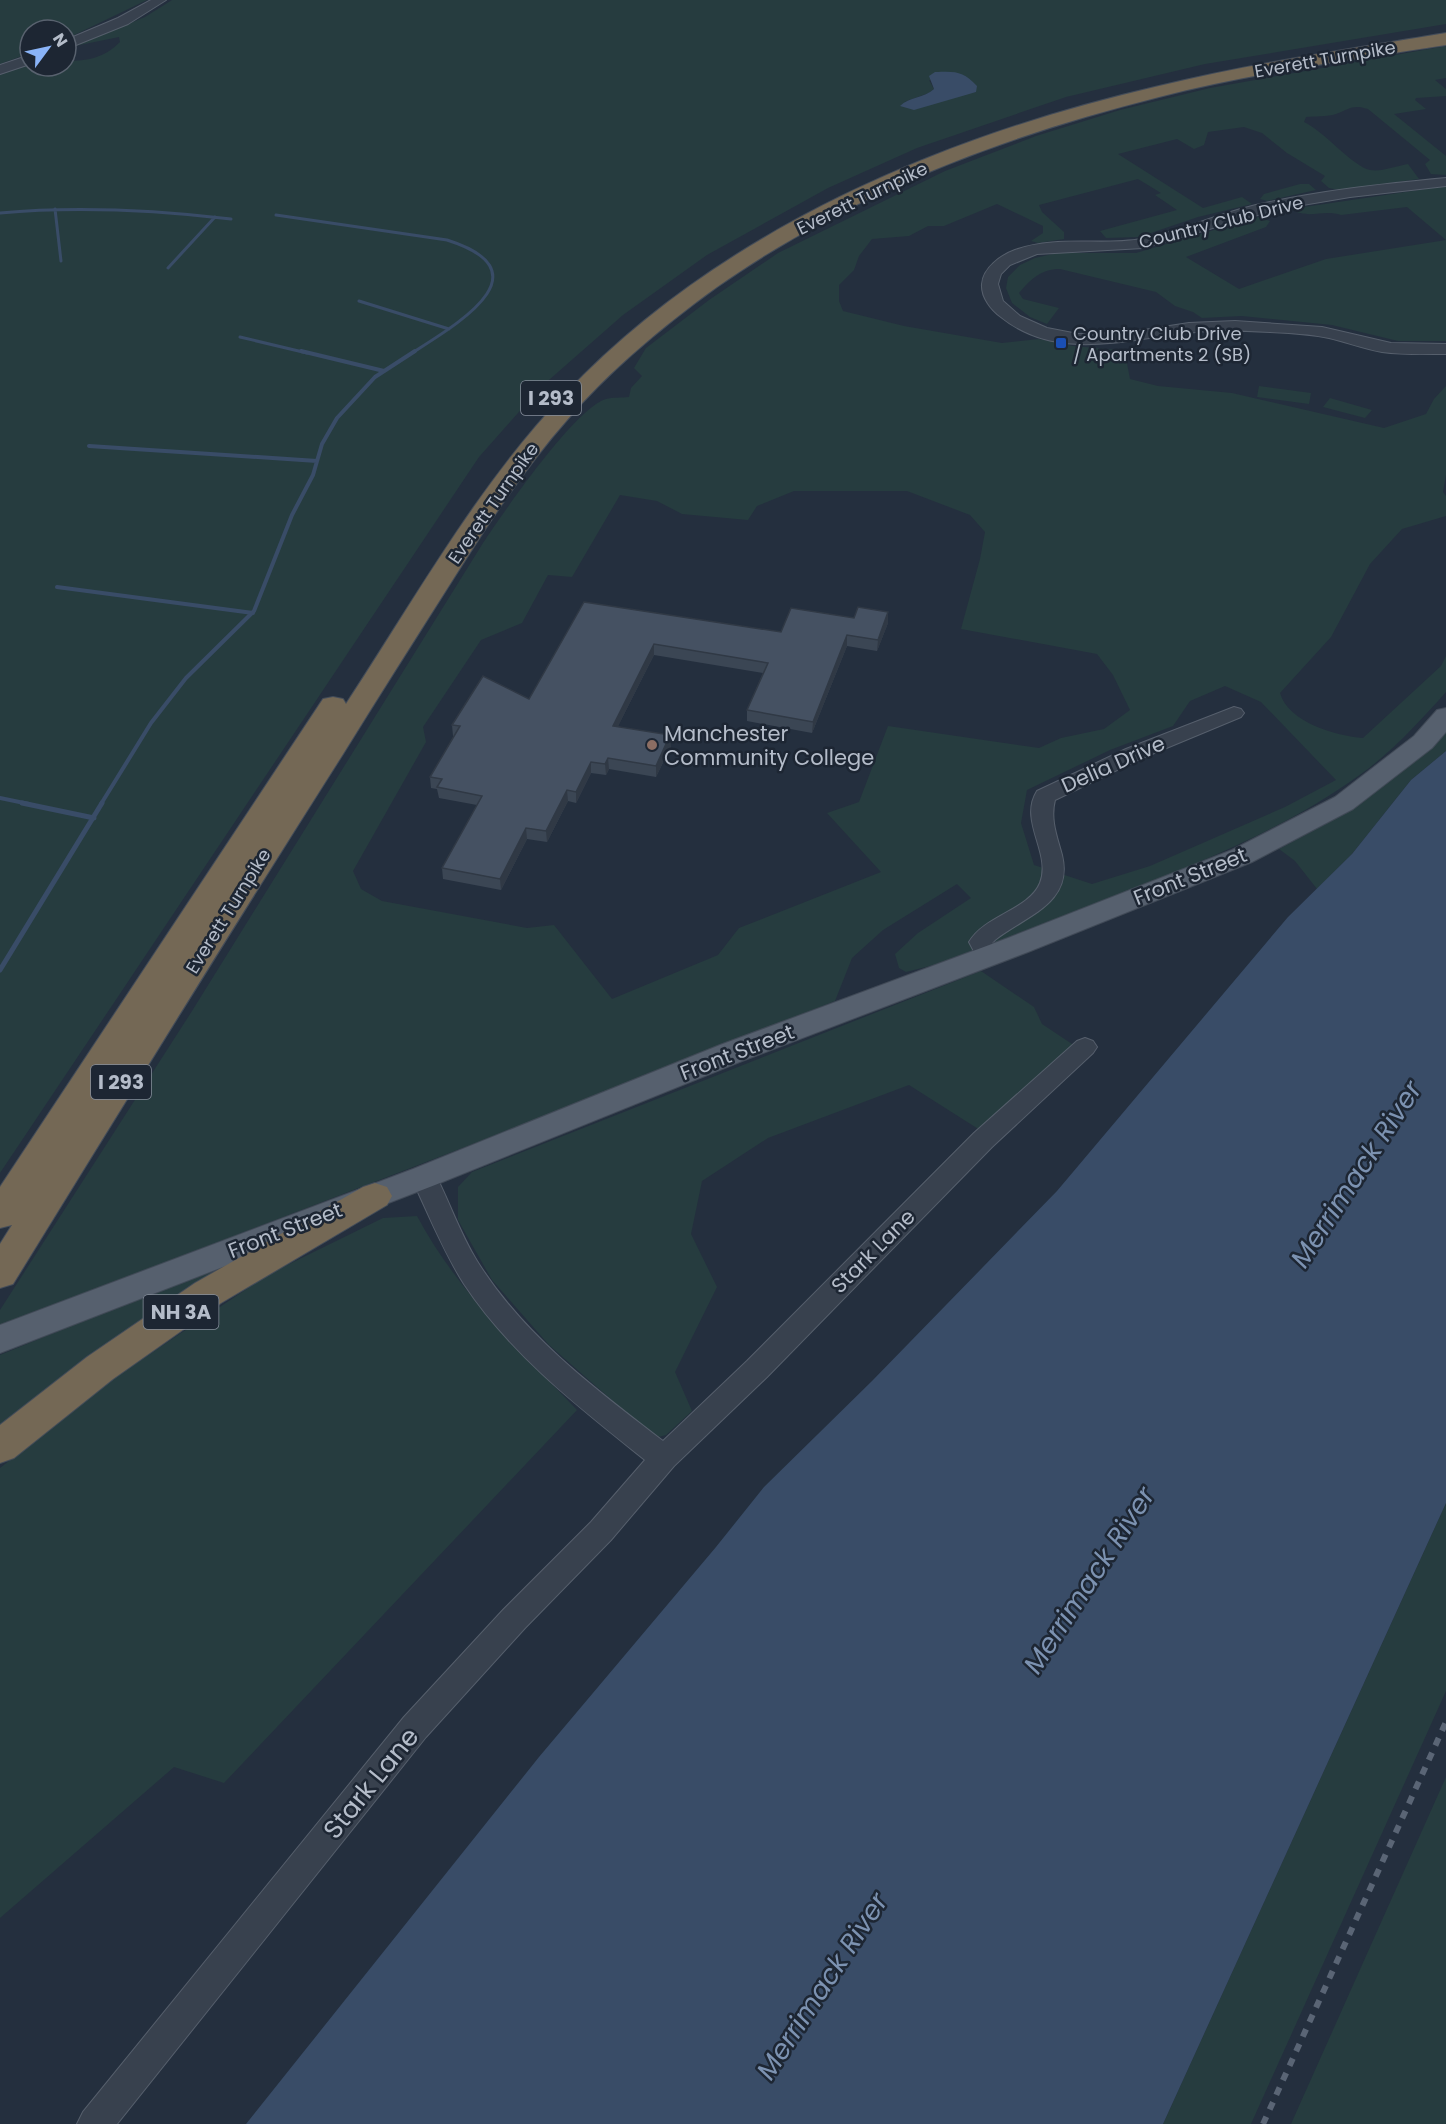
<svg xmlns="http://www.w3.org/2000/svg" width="1446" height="2124" font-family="Poppins,sans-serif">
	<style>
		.green { fill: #263c3f; fill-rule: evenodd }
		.water { fill: #394c67 }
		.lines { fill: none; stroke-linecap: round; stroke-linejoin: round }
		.stream-far2 { stroke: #394c67; stroke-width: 3 }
		.stream-far1 { stroke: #394c67; stroke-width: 4 }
		.stream { stroke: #394c67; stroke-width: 5 }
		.minor-casing { stroke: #565f6c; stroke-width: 2 }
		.major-casing { stroke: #414a57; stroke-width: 2 }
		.highway-casing { stroke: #434c59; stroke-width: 2 }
		.minor { fill: #38414e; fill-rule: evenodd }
		.major { fill: #56606e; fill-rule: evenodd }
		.highway { fill: #746855; fill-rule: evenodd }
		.rail { stroke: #5a6575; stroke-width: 6; stroke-dasharray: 8 8; stroke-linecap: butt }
		.wall { fill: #3b4654 }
		.shaded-wall { fill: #303945 }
		.building { fill: #455162; stroke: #303945; stroke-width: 1.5 }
		.transit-dot { fill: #1a4fb4; stroke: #1d2633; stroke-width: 2 }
		.education-dot { fill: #8d6e63; stroke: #1d2633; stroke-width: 2 }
		.labels { text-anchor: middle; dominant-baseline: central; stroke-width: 5; stroke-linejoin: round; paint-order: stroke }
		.far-street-label { font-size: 18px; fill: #b4bcc9; stroke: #1d2633 }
		.far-poi-label { font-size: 18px; fill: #b4bcc9; stroke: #1d2633; text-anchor: start }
		.shield { fill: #1d2633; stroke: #878f9c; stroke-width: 1.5 }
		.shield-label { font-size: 20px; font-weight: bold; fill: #b4bcc9 }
		.poi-label { font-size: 21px; fill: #b4bcc9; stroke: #1d2633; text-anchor: start }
		.street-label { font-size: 21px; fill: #b4bcc9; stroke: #1d2633 }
		.near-street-label { font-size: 26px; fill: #b4bcc9; stroke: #1d2633 }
		.near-water-label { font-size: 27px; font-style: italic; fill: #7c92b1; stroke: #1d2633 }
	</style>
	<rect width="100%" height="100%" fill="#242f3e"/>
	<path class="green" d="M0,0h147l-81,39v-9h-36v23l-30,11z
		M172,0h1274v24l-241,40 -139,33 -149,51 -89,40 -121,67 -84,60 -82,72 -62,70 -479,716v-1100l30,-10v3h36v-5c22,0 38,-3 54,-19l-1,-5 -44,9 70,-29zM929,80l47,12 -72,10 25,-9 5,-4z
		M1446,46v32l-11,2 11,9v7l-30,2 -1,2 11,9 -32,5 52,42v19l-15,-1 -6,-10 5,-4 -62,-51c-15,-5 -19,0 -32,5 -9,3 -21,2 -30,3l-2,5c20,9 48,44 66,48 11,2 27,-4 38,-6l11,15 -80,11 -10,-2 -8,-7 4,-5 -38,-23 -25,-20 -18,-6 -36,5 -4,13 -10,4 -17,-10 -59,15 85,54 39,-11 10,7 -54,13 -59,20 -33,1 -6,-7 77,-21 -22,-15 6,-2 -23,-14 -99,26 3,7 22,20v7l-26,4 -7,-2 12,-8v-7l-46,-22 -53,22h-16l-19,10 -37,3 -13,17 -5,14 -15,15v16l4,10 61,15 98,17 37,-4 34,7 45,4 8,8 4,21 28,7 74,7 152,35 42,-14 8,-15 12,-13v89l-3,17 3,4v20l-44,13 -32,35 -39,73 -51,56c8,29 56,43 83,45l78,-72 5,-10v36c-26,29 -53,59 -85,82 -65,47 -136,78 -210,108 -72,30 -145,56 -217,83l-28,7 -7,-4 -4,-14 23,-21 53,-35 -14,-14 -74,46 -31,28 -17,43 -201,81 -634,244v-16l192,-299 291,-468c20,-30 92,-135 123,-144 6,-2 16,-1 23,-2l2,-9 11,-12 -8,-8 12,-20 63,-48 69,-47 167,-82 91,-35 84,-26 90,-22zM794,491h113l63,24 15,17 -5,27 -19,70 136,25 16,21 17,35 -26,19 -43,9 -22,10 -151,-22 -29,76 -32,11 54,59 -142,56 -21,27 -106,44 -58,-74 -27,3 -145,-27 -21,-12 -8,-18 73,-129 -3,-15 58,-87 41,-17 26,-48 24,2 48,-82 37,6 25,13 66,6 9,-14zM1225,686l36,16 75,78 -51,27 -135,59 -58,18 -58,-19 -13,-42 6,-33 83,-40 63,-24 17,-25z
		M1300,184h9l7,6 -49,11 -7,-2 4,-5z
		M1446,186v54l-39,-33 -66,8c-18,-6 -33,5 -50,-6z
		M1258,217l12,4 -4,6 -80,30 53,32 87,-30 120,-19v101h-48l-66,-16 -90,-9 -40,2 -9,-6 -18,-6 -19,-14 -96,-23c-19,0 -29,10 -41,24l4,6 36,9 -12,16 -17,-7 -18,-14 -6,-15 2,-11 12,-12 15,-7 22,-5h79z
		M1259,386l52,7 -2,11 -52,-7z
		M1330,398l42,12 -7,8 -42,-11z
		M1446,731v20l-35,29 -59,74 -35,35 -22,-28 -16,-12 69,-37 61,-46z
		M981,971l53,36 8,17 33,22 -92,86 -74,-47 -141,53 -66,43 -11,53 26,53 -42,85 17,39 -26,24 -11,3 -106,-93 -57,-65 -34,-60v-33l14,-15z
		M417,1216c40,75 102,133 160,194l-353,373 -50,-16 -174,151v-450l114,-90 155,-104 114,-56z
		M274,1243l-274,189v-77z
		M1446,1503v188l-195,433h-88z
		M1446,1777v347h-155z"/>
	<path class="water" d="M935,72c21,-1 28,-1 42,14l-1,6 -62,18 -14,-4c9,-9 24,-8 34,-17l-5,-13z
		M1446,751v752l-283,621h-917l293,-367 177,-210 48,-60 108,-106 185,-190 231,-274 64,-63 59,-74z"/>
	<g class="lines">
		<path class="stream-far2" d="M55,209l6,52
			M0,213c78,-7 154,-3 231,6
			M276,215l171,25c101,32 10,84 -35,113
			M168,268l47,-51
			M359,301l90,28
			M240,337l67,16"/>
		<path class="stream-far1" d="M301,351l83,20
			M89,446l228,15
			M57,587l196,26
			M0,798l29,6
			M101,804l50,-81 35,-45 68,-67 38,-96 21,-40 9,-31 15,-26 38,-41 40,-26"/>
		<path class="stream" d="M22,803l72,15
			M0,970l102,-167"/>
		<defs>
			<path id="minor" d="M151,0h15l-38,24 -62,25v-9l52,-22z
				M30,55v9l-30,10v-9z
				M1446,178v8l-96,11 -71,12 -136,39 -106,6 -27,11 -9,9 -3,10 5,17 17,15 27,12 31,6 46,-1 65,-10 46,-2 87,6 69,16 55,1v10c-21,0 -43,1 -64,-2 -18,-3 -35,-10 -53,-14 -19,-4 -39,-5 -59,-6 -19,-1 -39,-2 -59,-1 -69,2 -148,36 -210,-14 -10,-7 -20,-20 -19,-33 1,-16 19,-29 33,-34 41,-15 85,-4 127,-11 39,-8 75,-25 114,-34 62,-14 126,-21 190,-27z
				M1234,707l7,2 3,4 -3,4 -101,42 -85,41c-5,20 2,36 7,55 12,49 -37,61 -67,85l-3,3 6,12 -3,6 -8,2 -8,-2 -10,-19c16,-27 60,-32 71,-59 12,-30 -22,-62 -3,-92l89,-42z
				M1085,1038l8,3 4,6 -4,6 -101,94 -225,230 -93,89 -63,74 -86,88 -99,109 -309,387h-40l6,-12 321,-395 99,-107 88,-88 54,-62c-65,-52 -134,-105 -181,-176 -21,-33 -36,-71 -53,-107l4,-7 9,-3 9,3c16,30 26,62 44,91 46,74 118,128 186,180l84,-80 227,-228 103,-92z"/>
			<path id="major" d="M1446,708v24l-14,16 -79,61 -101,53 -224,90 -286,109 -307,124 -435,168v-28l413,-156 307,-124 288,-107 224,-88 103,-53 79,-61 23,-26z"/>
			<path id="highway" d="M1446,33v12c-96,15 -193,28 -287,52 -155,39 -310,97 -442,190 -54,39 -107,83 -150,133 -45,51 -81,107 -117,164 -36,57 -72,113 -107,170 -112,176 -221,353 -330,530l-13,4v-44l12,-19 -12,3v-41l319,-482 4,-6 10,-2 10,2 3,5c69,-105 132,-219 219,-310 155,-164 378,-258 594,-308 95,-23 191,-37 287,-53z
				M375,1183l12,4 5,9 -5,9 -166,98 -108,76 -99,79 -14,5v-38l87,-68 108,-74 168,-96z"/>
		</defs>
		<use href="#minor" class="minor-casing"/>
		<use href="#major" class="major-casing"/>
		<use href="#highway" class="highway-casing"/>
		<use href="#minor" class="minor"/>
		<use href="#major" class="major"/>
		<use href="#highway" class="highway"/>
		<path class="rail" d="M1263,2124l183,-402"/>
	</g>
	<path class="wall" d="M584,602l197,30 107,-9 -11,28 -30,-5 -35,87 -65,-12v-11l16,-37 -109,-18 -36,71 53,20 -15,31 -47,-8 -3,6 -15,-2 -15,30 -8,-2 -21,41 -20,-3 -26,51 -58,-11 -1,-11 35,-63 -38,-7 -2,-9 -6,-1 -1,-11 24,-41h-1l-1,-11 77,-26z"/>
	<path class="shaded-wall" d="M888,612v11l-11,28 1,-11z
		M847,635v11l-35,87 1,-11z
		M654,644v11l-41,81v-10z
		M670,735l1,11 -15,31v-11z
		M608,758l1,11 -3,6 -1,-11z
		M591,762v11l-15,30v-11z
		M567,790l1,11 -21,41 -1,-11z
		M526,828l1,11 -26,51 -1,-11z"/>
	<path class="building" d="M584,602l197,30 10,-24 63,10 4,-11 30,5 -10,28 -31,-5 -34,87 -66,-12 21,-47 -114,-19 -41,82 57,9 -14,31 -48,-8 -3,6 -14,-2 -15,30 -9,-2 -21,41 -20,-3 -26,51 -58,-11 40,-72 -45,-9 5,-8 -12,-2 30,-51 -8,-1 31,-49 46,23z"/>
	<rect class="transit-dot" x="1055" y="337" width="12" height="12" rx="3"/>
	<circle class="education-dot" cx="652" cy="745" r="6"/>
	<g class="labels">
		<g class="far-street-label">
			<text transform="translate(1325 59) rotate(-10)">Everett Turnpike</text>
			<text transform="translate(862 198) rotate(-26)">Everett Turnpike</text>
			<text transform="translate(1221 222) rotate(-14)">Country Club Drive</text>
			<text transform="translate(493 503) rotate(-55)">Everett Turnpike</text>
			<text transform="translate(228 911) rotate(-58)">Everett Turnpike</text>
		</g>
		<g class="far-poi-label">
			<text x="1073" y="333">Country Club Drive<tspan x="1073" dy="21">/ Apartments 2 (SB)</tspan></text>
		</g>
		<g class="shield">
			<rect x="521" y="381" width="60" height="34" rx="4.5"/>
			<rect x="91" y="1065" width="60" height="34" rx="4.5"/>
			<rect x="143.5" y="1295" width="75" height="34" rx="4.5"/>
		</g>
		<g class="shield-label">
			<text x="551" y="398">I 293</text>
			<text x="121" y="1082">I 293</text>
			<text x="181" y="1312">NH 3A</text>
		</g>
		<g class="poi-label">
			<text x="664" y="733">Manchester<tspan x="664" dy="24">Community College</tspan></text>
		</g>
		<g class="street-label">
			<text transform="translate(1113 764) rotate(-24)">Delia Drive</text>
			<text transform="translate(1190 876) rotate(-22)">Front Street</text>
			<text transform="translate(737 1052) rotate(-21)">Front Street</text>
			<text transform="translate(285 1230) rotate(-21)">Front Street</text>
			<text transform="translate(873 1251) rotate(-45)">Stark Lane</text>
		</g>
		<g class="near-street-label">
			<text transform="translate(371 1783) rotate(-51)">Stark Lane</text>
		</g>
		<g class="near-water-label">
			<text transform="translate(1356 1174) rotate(-57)">Merrimack River</text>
			<text transform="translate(1089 1580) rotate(-57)">Merrimack River</text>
			<text transform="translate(822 1986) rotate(-57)">Merrimack River</text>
		</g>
	</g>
	<g transform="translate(48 48) rotate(57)"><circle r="28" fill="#1d2633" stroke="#59626f" stroke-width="1.5"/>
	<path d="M0-4.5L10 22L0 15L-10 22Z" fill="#8ab4f8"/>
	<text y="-9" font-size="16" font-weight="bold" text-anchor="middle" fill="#b4bcc9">N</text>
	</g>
</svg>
